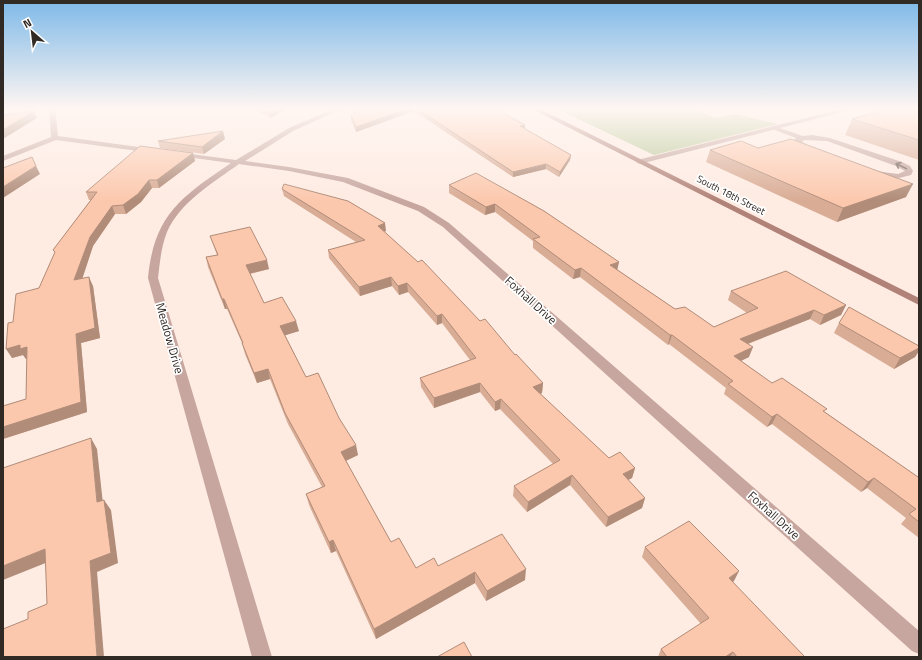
<svg xmlns="http://www.w3.org/2000/svg" width="922" height="660" font-family="'Titillium Web',sans-serif">
	<style>
		.green { fill: #b6c996 }
		.lines { fill: none; stroke-linecap: round; stroke-linejoin: round }
		.service { fill: #c6a69f; fill-rule: evenodd }
		.minor { fill: #c6a69f; fill-rule: evenodd }
		.secondary { fill: #b08278; fill-rule: evenodd }
		.wall { fill: #d9ac95 }
		.shaded-wall { fill: #b08c79 }
		.building { fill: #fcc8ad; stroke: #b08c79 }
		.oneway { stroke: #6d5b55 }
		.labels { text-anchor: middle; dominant-baseline: central; stroke-width: 3.5; stroke-linejoin: round; paint-order: stroke }
		.far-street-label { font-size: 10px; fill: #312924; stroke: #fff }
		.street-label { font-size: 12px; fill: #312924; stroke: #fff }
	</style>
	<rect width="100%" height="100%" fill="#feebe2"/>
	<path class="green" d="M555,108h135l26,10 20,-4 42,10 -124,31z"/>
	<g class="lines">
		<path class="service" d="M774,126l29,10 9,-1 18,3 72,24 8,4 3,5 -2,4 -12,3 -26,-3v-4h3l22,3 7,-3 -9,-5 -69,-25 -23,-1 -2,2 12,7 -4,2c-7,-2 -13,-4 -17,-10l3,-3 -24,-9 -1,-1z"/>
		<path class="minor" d="M49,108h6l3,28 95,13 4,2 -4,2 -97,-13 -53,21v-5l48,-19z
			M335,108h9l-51,23 -48,30 44,6 59,11 76,29 25,16 470,408v23l-7,-3 -469,-424 -25,-16 -75,-29 -54,-11 -50,-7c-25,18 -59,38 -72,68 -6,15 -7,30 -9,46l114,379h-20l-104,-379c6,-63 33,-81 83,-115l-52,-7h-3v-4l60,8 53,-32z
			M846,108h12l-218,56 -4,-2 1,-2z"/>
		<path class="secondary" d="M530,108h8l381,190v7z"/>
	</g>
	<path class="wall" d="M251,108h38l-4,2 -14,8z
		M364,108h130l31,17v4l46,26 -1,5 -11,17 -13,-8 -33,8 -99,-66 -58,21 -5,-12v-5z
		M919,108v52l-74,-25 7,-16z
		M225,139l-21,15 -44,-6 -2,-7z
		M758,148l148,49 -69,25 -131,-60 4,-12z
		M193,153l2,8 -36,27h-7l-11,14 -15,12h-11l-22,32 -11,32 11,8 7,52 -19,5 6,69 -84,27v-33l23,-7 1,-40h-1l-3,-4 -11,3 1,-36 26,-34 16,-35 -2,-3 38,-50h-2l-3,-8z
		M476,173l199,136 39,18 33,-14 -19,-13 3,-9 115,14 -5,10 -21,10 -10,-6 -62,25 1,13 -8,4 31,22 53,29 93,65h1v61l-18,-14 5,-6 -39,-30 -6,4 -89,-68 -5,3 -43,-33 2,-6 -57,-44 -1,1 -88,-68 -7,2 -40,-31v-7l-38,-29 -10,3 -36,-22v-8z
		M282,189l104,42 -2,1 96,89 63,62 -1,10 -2,1 69,64 26,10 -3,10 -4,2 17,18 -3,10 -36,19 -36,-42 -43,27 -14,-16 1,-10 39,-22 -53,-55 -5,2 -15,-19 -46,16 -13,-21 -1,-9 50,-18 -28,-37 -5,2 -29,-33 -9,3 -7,-9 -32,10 -31,-38 -1,-8 28,-8 -72,-46z
		M210,236l59,33 -19,5 14,29 35,28 -14,4 21,42 33,41 19,37 -12,6 45,81 25,26 22,-2 87,14 -39,21 -11,-18 -99,56 -40,-88 -5,2 -22,-48 -3,-11 16,-7 -34,-63 -18,-45 -13,4 -12,-29 -3,-11 -15,-34h-2l-17,-42 -2,-10 11,-2z
		M839,323l80,23v5l-4,6 -21,12 -60,-36z
		M645,547l89,34 -2,1 73,75h-147l3,-8 40,-25 -59,-67z"/>
	<path class="shaded-wall" d="M279,108h10l-4,2 -14,8 -1,-5z
		M409,108h5v3l-58,21v-5z
		M34,111l3,7 -34,21v-9z
		M525,125v4l-5,-3z
		M223,131l2,8 -21,15 -2,-7z
		M193,153l2,8 -36,27 -2,-8z
		M571,155l-1,5 -11,17 1,-5z
		M546,164v5l-33,8v-5z
		M36,166l4,8 -37,24v-11z
		M149,180l3,8 -11,14 -15,12 -3,-9z
		M913,184l-7,13 -69,25 6,-14z
		M495,204v8l-10,3 1,-8z
		M112,206l3,8 -22,32 -14,43 -5,-9 16,-43z
		M385,223l1,8 -7,3 -1,-8z
		M267,260l2,9 -21,5 -2,-9z
		M619,262l-2,9 -7,-6z
		M581,268l-1,9 -7,2 2,-9z
		M89,277l4,9 7,52 -19,5 6,69 -84,27v-12l78,-25 -5,-68z
		M391,277l1,9 -32,10 -1,-9z
		M407,283l1,9 -9,3 -1,-9z
		M222,299h2l3,10h-2z
		M846,305l-5,10 -21,10 4,-10z
		M814,310l-4,9 -73,29 3,-9z
		M442,314v9l-5,2v-9z
		M296,321l3,10 -16,5 -3,-10z
		M670,335h2l-3,9 -1,1z
		M20,345l7,2 5,10 -6,2 -3,-4 -11,3 -6,-9z
		M753,347l-4,10 -19,9 4,-10z
		M919,348v3l-4,6 -21,12 6,-11z
		M268,369l2,10 -13,4 -3,-10z
		M480,383v9l-46,16v-10z
		M543,383l-1,10 -10,4 1,-10z
		M501,399l-1,10 -5,2v-9z
		M777,414l-5,10 -5,3 5,-10z
		M91,438l6,11 7,64 -7,-11z
		M356,445l2,10 -15,7 -2,-10z
		M635,468l-3,10 -12,6 3,-10z
		M572,475l-2,10 -43,27 1,-10z
		M874,478l-7,10 -6,4 7,-10z
		M645,498l-3,10 -36,19 2,-10z
		M104,500l7,10 7,53 -21,9 7,85h-7l-7,-96z
		M333,540l3,11 -5,2 -2,-11z
		M45,549l8,11 -50,20v-14z
		M526,569l-1,11 -39,21 1,-10z
		M739,571l-5,10 -10,7 5,-10z
		M475,572v11l-99,56 -2,-10z
		M733,652l-3,5h-5z"/>
	<path class="building" d="M260,108h19l-9,5z
		M364,108h45l-53,19 -5,-12z
		M416,108h78l31,17 -5,1 51,29 -11,17 -14,-8 -33,8z
		M890,108h29v32l-67,-21z
		M34,111l-31,19v-15z
		M223,131l-21,16 -44,-6z
		M791,139l122,45 -70,24 -133,-58 31,-9 17,7z
		M140,146l53,7 -36,27h-8l-11,14 -15,11 -11,1 -22,31 -16,43 15,-3 6,51 -19,6 5,68 -78,25v-21l23,-7 1,-52 -7,2v-4l-14,4 2,-26 5,-1 3,-28 23,-6 16,-36 -2,-2 44,-58h-11z
		M32,157l4,9 -33,21v-19z
		M476,173l68,38 34,23 41,28 -9,3 65,44 10,-2 29,20 44,-19 -27,-17 55,-20 60,34 -22,10 -10,-5 -74,29 13,8 -19,9 38,27 10,-5 45,31 -4,2 95,66h1v45l-10,-8 7,-5 -42,-31 -6,4 -91,-68 -5,3 -44,-33 5,-3 -61,-46h-2l-89,-67 -6,2 -42,-31 7,-2 -45,-33 -9,3 -37,-22z
		M284,184l64,17 37,22 -7,3 40,36 4,-2 58,61 5,-2 30,36 1,-1 27,29 -10,4 76,71 11,-6 15,16 -12,6 22,24 -37,19 -36,-42 -44,27 -14,-16 46,-26 -59,-61 -6,3 -15,-19 -46,15 -14,-20 56,-20 -34,-44 -5,2 -30,-33 -9,3 -7,-9 -32,10 -31,-37 37,-10 -83,-51z
		M250,227l17,33 -21,5 18,38 18,-6 14,24 -16,5 26,51 12,-4 21,45 17,27 -15,7 50,90 8,-4 17,30 18,-10 4,8 64,-32 24,35 -39,22 -12,-19 -101,57 -41,-89 -4,2 -23,-48 19,-8 -40,-73 -17,-44 -14,4 -12,-30h1l-19,-44h-2l-16,-42 12,-2 -8,-19z
		M849,307l70,39v2l-19,10 -61,-35z
		M91,438l6,64 7,-2 7,53 -21,8 7,96h-94v-28l25,-10v-7l19,-8 -2,-55 -42,17v-98z
		M689,521l50,50 -10,7 76,79h-68l-4,-5 -8,5h-58l-6,-8 48,-31 -64,-71z
		M464,642l8,15h-35z"/>
	<defs><path id="oneway-shaft" d="M-6 0H5M1.5-3L5.5 0L1.5 3" fill="none" stroke-width="1.6" stroke-linecap="round" stroke-linejoin="round"/></defs>
	<use class="oneway" href="#oneway-shaft" transform="translate(901 166) rotate(-154)"/>
	<linearGradient id="sky" x2="0" y2="1"><stop stop-color="#7eb9e8"/><stop offset="0.54" stop-color="#fff6f2"/><stop offset="1" stop-color="#fff6f2" stop-opacity="0"/></linearGradient>
	<rect width="922" height="201" fill="url(#sky)"/>
	<g class="labels">
		<g class="far-street-label">
			<text transform="translate(731 195) rotate(27)">South 18th Street</text>
		</g>
		<g class="street-label">
			<text transform="translate(531 300) rotate(42)">Foxhall Drive</text>
			<text transform="translate(170 338) rotate(74)">Meadow Drive</text>
			<text transform="translate(774 515) rotate(42)">Foxhall Drive</text>
		</g>
	</g>
	<rect width="922" height="660" fill="none" stroke="#312924" stroke-width="8"/>
	<g transform="translate(32 32) rotate(332)" stroke="#ffffff" stroke-width="3" paint-order="stroke">
	<path d="M0-3L7 15L0 10L-7 15Z" fill="#312924"/>
	<text y="-6" font-size="11" font-weight="bold" text-anchor="middle" fill="#312924">N</text>
	</g>
</svg>
